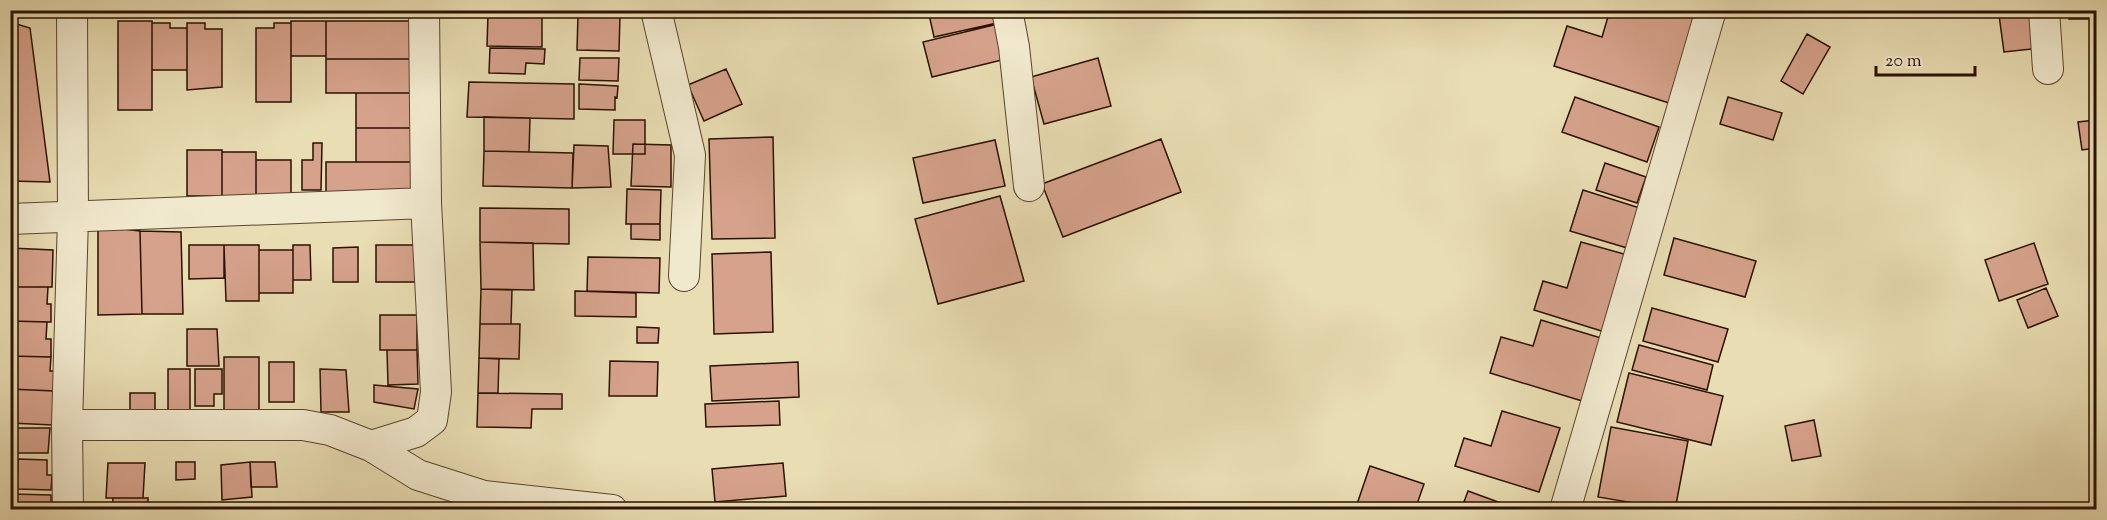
<svg xmlns="http://www.w3.org/2000/svg" width="2107" height="520" font-family="'Sorts Mill Goudy',serif">
	<style>
		.building { fill: #d6a28c; stroke: #2b1100; stroke-width: 1.5 }
		.lines { fill: none; stroke-linecap: round; stroke-linejoin: round }
		.minor-casing { stroke: #5a442d; stroke-width: 32 }
		.minor { stroke: #f1e9ce; stroke-width: 30 }
	</style>
	<rect width="100%" height="100%" fill="#e9ddb3"/>
	<filter id="stains"><feTurbulence type="fractalNoise" baseFrequency=".00333" numOctaves="4"/><feColorMatrix values="0 0 0 0 .2 0 0 0 0 .09 0 0 0 0 .02 0 0 0 .5 -.17"/></filter>
	<radialGradient id="worn" r=".72"><stop offset=".6" stop-color="#630" stop-opacity="0"/><stop offset="1" stop-color="#630" stop-opacity=".3"/></radialGradient>
	<path class="building" d="M487,10h77v5l-76,-1z
		M928,10h66l3,13 -63,14z
		M1610,10h89l-30,93 -115,-37 13,-40 35,11z
		M2069,10h27v9h-27z
		M2036,11l4,37 -36,4 -5,-37z
		M488,14l54,1v32l-55,-1z
		M578,15l42,1 -1,35 -42,-1z
		M118,21h34v89h-34z
		M291,21h35v35h-35z
		M326,21h90v38h-90z
		M10,22l20,6 20,154 -40,-1z
		M152,23h18v5h17v42h-35z
		M187,23h18v6h17v58l-35,3z
		M274,23h17v79h-35v-74h18z
		M998,24l8,35 -74,18 -9,-35z
		M1807,34l23,13 -27,47 -22,-13z
		M490,48l55,1 -1,15 -18,-1 -1,11 -36,-1z
		M580,58h39l-1,23 -39,-1z
		M1098,58l13,48 -67,18 -13,-47z
		M326,59h90v34h-90z
		M726,69l16,35 -38,17 -16,-36z
		M469,82l105,2v35l-107,-2z
		M579,84l39,2 -1,12 -2,-1v13l-36,-1z
		M356,93h60v35h-60z
		M1575,97l84,30 -12,35 -85,-30z
		M1728,97l54,16 -9,27 -53,-16z
		M484,117l46,1 -1,34 -45,-1z
		M614,120h31v34h-32z
		M2096,120v28l-14,2 -4,-28z
		M356,128h60v34h-60z
		M773,137l2,101 -63,1 -3,-100z
		M1161,139l20,53 -118,45 -21,-53z
		M995,140l10,46 -82,17 -10,-45z
		M313,143h9l-1,47h-19v-30h11z
		M633,144l38,1v42l-40,-1z
		M574,145l34,1 3,41 -39,1z
		M187,150h35v46h-35z
		M484,151l89,2 -1,35 -89,-2z
		M222,152h34v44h-34z
		M256,160h35v39h-35z
		M326,162h100v37h-100z
		M1605,163l41,14 -9,26 -41,-13z
		M627,189l34,1 -1,34h-34z
		M1583,190l63,20 -12,40 -64,-19z
		M1000,196l24,85 -86,23 -23,-85z
		M480,208l89,1v35l-89,-2z
		M631,224h29v16l-29,-1z
		M98,226l42,5 2,83 -44,1z
		M140,231l41,1 2,82h-41z
		M1674,238l82,23 -11,36 -81,-22z
		M480,242l53,1 1,47 -53,-1z
		M1581,242l50,14 -23,77 -74,-23 9,-29 24,7z
		M2034,243l14,41 -49,17 -14,-41z
		M189,245h35v33l-35,1z
		M224,245h35v56h-33z
		M293,245h17l1,35h-18z
		M376,245h41v37h-41z
		M358,247v35h-25v-34z
		M10,248l43,2 -1,37h-42z
		M259,250h34v43h-34z
		M771,252l2,80 -59,2 -2,-80z
		M588,257l72,1 -1,35 -72,-2z
		M10,287h38l-1,17h4v18l-41,-1z
		M2046,288l12,28 -30,12 -11,-28z
		M481,289l31,1 -1,34h-31z
		M575,291l61,2v24l-61,-1z
		M1652,308l76,21 -10,33 -75,-21z
		M380,315h37v35h-37z
		M1541,320l70,21 -19,63 -102,-31 11,-36 32,9z
		M10,321l37,1 -1,17h5v18l-41,-1z
		M480,324h40l-1,35 -40,-1z
		M637,327l22,1 -1,15h-21z
		M187,329h30l2,37h-32z
		M1639,345l74,20 -6,25 -75,-20z
		M387,350h30l1,34 -30,1z
		M10,356l41,1 -1,14h4v20l-44,-2z
		M224,357h35v57h-35z
		M479,358l20,1 -1,34h-20z
		M610,361l48,1 -1,34h-48z
		M269,362h25v40h-25z
		M798,362l1,35 -87,4 -2,-35z
		M168,369h22v45h-22z
		M195,369h27v25h-8v12h-19z
		M320,369l26,1 3,42h-28z
		M1629,373l94,23 -12,49 -94,-23z
		M374,385l44,4 -4,20 -40,-7z
		M10,389l44,2 -1,34 -43,-2z
		M130,393h25v24h-25z
		M478,393l84,1v15h-30l-1,19 -54,-1z
		M779,401l1,24 -74,2 -1,-23z
		M1502,411l58,17 -21,64 -84,-26 9,-28 27,8z
		M1814,420l7,36 -29,5 -7,-35z
		M1611,427l77,14 -13,69 -77,-13z
		M11,428h39l-2,25h-38z
		M18,459l29,1v15h5l-1,15 -34,-1z
		M176,462h19v17l-19,1z
		M250,462h25l2,25h-26z
		M250,462l2,35 -30,3 -1,-35z
		M108,463h37l-2,35h-37z
		M783,463l3,33 -71,6 -3,-33z
		M1370,466l54,18 -9,26h-60z
		M1468,491l52,19h-59z
		M10,494l41,1v15h-41z
		M113,498h35v12h-36z"/>
	<g class="lines">
		<defs>
			<path id="minor" d="M656,10l34,145 -6,121
				M1007,10l7,37 15,139
				M2044,10l4,59
				M10,219l416,-16
				M67,425h236l27,5 41,16 45,-14 16,-12 4,-28 -10,-189 -2,-193
				M371,446l47,29 66,21 128,14
				M68,510l-1,-85 6,-207 -1,-208
				M1565,510l146,-500"/>
		</defs>
		<use href="#minor" class="minor-casing"/>
		<use href="#minor" class="minor"/>
	</g>
	<rect width="2107" height="520" fill="none" stroke="#e9ddb3" stroke-width="36"/>
	<rect x="12" y="12" width="2083" height="496" fill="none" stroke="#2b1100" stroke-width="3"/>
	<rect x="18" y="18" width="2071" height="484" fill="none" stroke="#2b1100" stroke-width="1.5"/>
	<path d="M1876 66v9h99v-9" fill="none" stroke="#2b1100" stroke-width="3"/>
	<text x="1885" y="66" font-size="18" fill="#2b1100" stroke="#f1e9ce" stroke-width="4.5" paint-order="stroke">20 m</text>
	<rect width="100%" height="100%" filter="url(#stains)"/>
	<rect width="100%" height="100%" fill="url(#worn)"/>
</svg>
